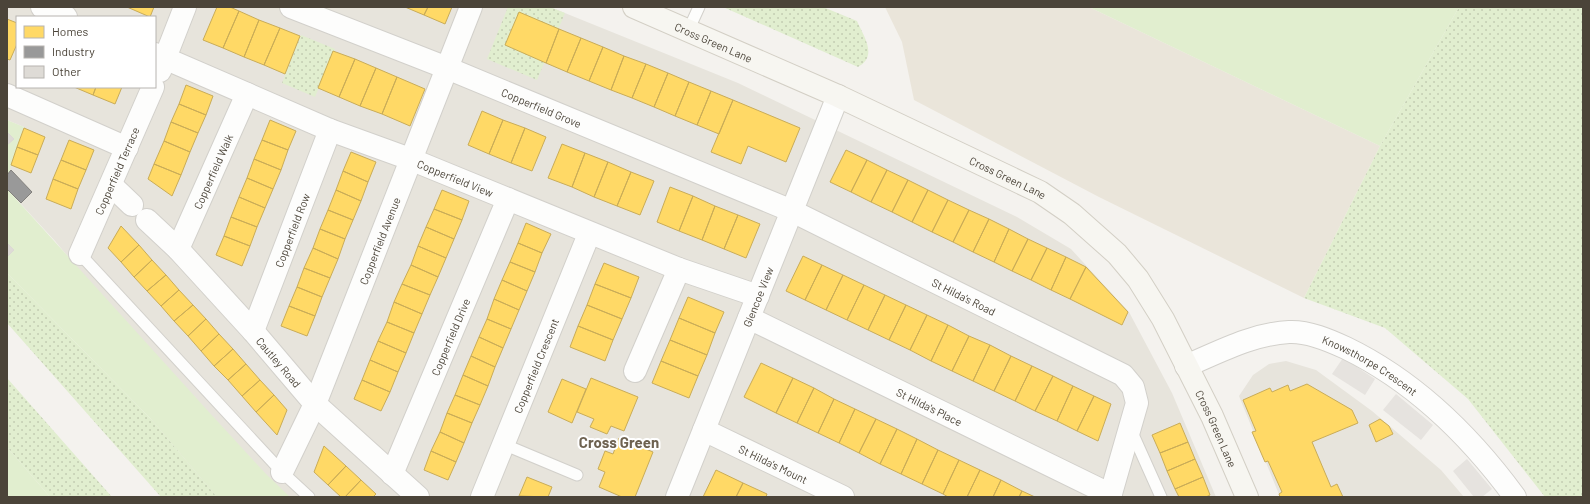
<svg xmlns="http://www.w3.org/2000/svg" width="1590" height="504" font-family="Barlow,sans-serif">
	<style>
		.residential { fill: #e7e4dc; fill-rule: evenodd }
		.education { fill: #eae5da }
		.grass { fill: url(#grass-dots) }
		.green { fill: #e1eecf }
		.parking { fill: #e6e3df }
		.homes { fill: #ffd966; stroke: #c9ac58 }
		.industry { fill: #999; stroke: #82807c }
		.building { fill: #dedbd6; stroke: #dcd9d4 }
		.lines { fill: none; stroke-linecap: round; stroke-linejoin: round }
		.lane-casing { stroke: #d2d0cb; stroke-width: 13 }
		.street-casing { stroke: #d2d0cb; stroke-width: 24 }
		.secondary-casing { stroke: #d3cfc5; stroke-width: 24 }
		.lane { stroke: #fdfdfc; stroke-width: 11 }
		.street { stroke: #fdfdfc; stroke-width: 22 }
		.secondary { stroke: #f7f6f1; stroke-width: 22 }
		.labels { text-anchor: middle; dominant-baseline: central; stroke-width: 4; stroke-linejoin: round; paint-order: stroke }
		.street-label { font-size: 11px; fill: #4b4439; stroke: #fff }
		.district-label { font-size: 15px; font-weight: bold; fill: #6e6250; stroke: #fff }
	</style>
	<defs>
		<pattern id="grass-dots" width="8" height="8" patternUnits="userSpaceOnUse"><rect width="8" height="8" fill="#e1eecf"/><path d="M2 2h.1M6 6h.1" fill="none" stroke="#c3cdb2" stroke-width="1.8" stroke-linecap="round"/></pattern>
	</defs>
	<rect width="100%" height="100%" fill="#f4f2ee"/>
	<path class="residential" d="M7,7h543l188,76 279,134 54,32 58,63 43,81 44,104h-999l-65,-77 -78,-156 -19,-23 -48,-52v-17l17,-45 -17,-7zM17,17h138v70h-138z
		M1286,361l30,9 56,41 69,59 23,27h-184l-41,-101 14,-21 16,-11z"/>
	<path class="education" d="M885,7h204l291,139 -76,152 -205,-101 -185,-97 -12,-58z"/>
	<path class="grass" d="M508,7h42l15,6 -28,67 -50,-21z
		M723,7h100l34,14c7,16 21,35 1,46z
		M1459,7h124v490h-38l-77,-98 -83,-71 -81,-30 76,-152z
		M301,35l34,14 -20,48 -33,-14z
		M7,273l145,147 65,77h-56l-154,-174z
		M7,378l105,119h-62l-43,-50z"/>
	<path class="green" d="M1089,7h370l-79,139z
		M7,120l17,7 -14,42 1,1 -4,5z
		M7,189l201,222 58,63 24,23h-73l-65,-77 -145,-147z
		M7,447l43,50h-43z"/>
	<path class="parking" d="M1343,358l32,21 -10,16 -33,-21z
		M1396,394l37,31 -12,15 -38,-30z
		M1467,459l25,30 -10,8h-8l-21,-26z"/>
	<path class="homes" d="M127,7h27l-4,10z
		M217,7h13l9,4 -16,37 -20,-8z
		M405,7h23l-4,8z
		M428,7h24l-7,17 -21,-9z
		M239,11l20,9 -15,37 -21,-9z
		M519,12l40,17 -13,34 -41,-18z
		M7,19l10,4v21l-7,16 -3,-1z
		M259,20l21,8 -16,37 -20,-8z
		M280,28l20,8 -15,38 -21,-9z
		M559,29l22,9 -14,34 -21,-9z
		M581,38l22,9 -14,34 -22,-9z
		M603,47l21,9 -13,34 -22,-9z
		M333,51l22,8 -16,38 -21,-9z
		M624,56l22,8 -14,34 -21,-8z
		M355,59l21,9 -16,38 -21,-9z
		M646,64l22,9 -14,34 -22,-9z
		M376,68l21,9 -15,37 -22,-8z
		M668,73l21,9 -14,34 -21,-9z
		M397,77l28,12 -15,37 -28,-12z
		M689,82l22,9 -14,34 -22,-9z
		M186,85l27,11 -7,19 -27,-11z
		M74,87h22l-3,8z
		M96,87h26l-7,17 -22,-9z
		M711,91l22,9 -14,34 -22,-9z
		M733,100l67,28 -14,34 -38,-16 -7,18 -30,-12z
		M179,104l27,11 -8,18 -27,-11z
		M482,111l21,9 -14,34 -21,-9z
		M270,120l26,11 -8,19 -26,-10z
		M503,120l22,8 -14,35 -22,-9z
		M171,122l27,11 -8,19 -26,-11z
		M24,128l21,9 -7,18 -21,-8z
		M525,128l21,9 -14,34 -21,-8z
		M69,140l25,10 -8,20 -25,-10z
		M262,140l26,10 -7,20 -27,-11z
		M164,141l26,11 -9,23 -27,-11z
		M562,144l23,9 -13,34 -24,-9z
		M17,147l21,8 -7,18 -20,-8z
		M846,150l21,10 -16,32 -21,-10z
		M351,152l25,10 -8,20 -25,-11z
		M585,153l23,9 -14,35 -22,-10z
		M254,159l27,11 -8,19 -26,-11z
		M61,160l25,10 -8,19 -25,-10z
		M867,160l20,10 -16,32 -20,-10z
		M608,162l23,10 -14,34 -23,-9z
		M154,164l27,11 -9,21 -24,-17z
		M887,170l21,10 -16,32 -21,-10z
		M343,171l25,11 -7,19 -25,-11z
		M631,172l23,9 -14,34 -23,-9z
		M247,178l26,11 -8,19 -26,-11z
		M53,179l25,10 -7,20 -25,-10z
		M908,180l20,10 -16,32 -20,-10z
		M670,187l23,9 -14,35 -22,-9z
		M336,190l25,11 -8,19 -25,-10z
		M442,190l27,11 -7,19 -28,-11z
		M928,190l20,10 -16,32 -20,-10z
		M693,196l22,10 -13,34 -23,-9z
		M239,197l26,11 -8,19 -26,-10z
		M948,200l21,10 -16,32 -21,-10z
		M715,206l23,9 -14,34 -22,-9z
		M434,209l28,11 -8,19 -28,-12z
		M328,210l25,10 -8,19 -25,-10z
		M969,210l20,9 -16,33 -20,-10z
		M738,215l22,9 -14,34 -22,-9z
		M231,217l26,10 -7,19 -26,-10z
		M989,219l20,10 -15,33 -21,-10z
		M526,223l25,11 -9,19 -24,-10z
		M121,226l18,19 -18,17 -13,-14z
		M426,227l28,12 -8,19 -28,-12z
		M320,229l25,10 -7,20 -25,-11z
		M1009,229l19,10 -16,32 -18,-9z
		M224,236l26,10 -8,20 -26,-11z
		M1028,239l19,9 -16,32 -19,-9z
		M518,243l24,10 -7,19 -25,-10z
		M139,245l13,15 -18,17 -13,-15z
		M418,246l28,12 -8,19 -27,-12z
		M313,248l25,11 -8,19 -26,-10z
		M1047,248l19,9 -15,33 -20,-10z
		M803,256l19,9 -17,35 -19,-9z
		M1066,257l20,10 -16,32 -19,-9z
		M152,260l14,15 -19,16 -13,-14z
		M510,262l25,10 -8,19 -25,-11z
		M604,263l35,14 -8,21 -36,-14z
		M411,265l27,12 -8,18 -28,-11z
		M822,265l21,10 -17,35 -21,-10z
		M1086,267l42,45 -6,13 -52,-26z
		M304,268l26,10 -8,19 -25,-10z
		M166,275l13,15 -18,16 -14,-15z
		M843,275l21,10 -17,35 -21,-10z
		M502,280l25,11 -8,19 -25,-11z
		M402,284l28,11 -8,19 -28,-12z
		M595,284l36,14 -9,21 -35,-14z
		M864,285l21,10 -17,35 -21,-10z
		M297,287l25,10 -7,19 -26,-10z
		M179,290l14,15 -19,16 -13,-15z
		M885,295l21,10 -17,35 -21,-10z
		M688,297l36,15 -9,21 -36,-15z
		M494,299l25,11 -8,19 -24,-10z
		M394,302l28,12 -8,19 -27,-11z
		M193,305l13,14 -18,17 -14,-15z
		M587,305l35,14 -9,21 -35,-14z
		M906,305l21,10 -17,35 -21,-10z
		M289,306l26,10 -8,20 -26,-10z
		M927,315l21,10 -17,36 -21,-11z
		M679,318l36,15 -8,22 -37,-15z
		M206,319l13,15 -18,17 -13,-15z
		M487,319l24,10 -8,19 -24,-11z
		M387,322l27,11 -8,20 -28,-12z
		M948,325l21,11 -17,35 -21,-10z
		M578,326l35,14 -8,21 -35,-14z
		M219,334l14,15 -19,17 -13,-15z
		M969,336l21,9 -17,36 -21,-10z
		M479,337l24,11 -8,19 -24,-11z
		M670,340l37,15 -9,21 -37,-15z
		M378,341l28,12 -8,19 -28,-12z
		M990,345l21,11 -17,35 -21,-10z
		M233,349l13,15 -18,16 -14,-14z
		M471,356l24,11 -7,19 -25,-11z
		M1011,356l21,10 -17,35 -21,-10z
		M370,360l28,12 -8,20 -28,-12z
		M661,361l37,15 -9,22 -37,-15z
		M761,363l32,15 -17,35 -32,-16z
		M246,364l14,16 -18,16 -14,-16z
		M1032,366l21,10 -18,35 -20,-10z
		M463,375l25,11 -8,19 -25,-10z
		M1053,376l20,10 -16,35 -22,-10z
		M591,378l47,19 -14,34 -13,-5 -4,8 -17,-7 4,-8 -17,-7z
		M793,378l21,10 -17,35 -21,-10z
		M562,379l24,10 -14,34 -24,-11z
		M260,380l14,15 -18,17 -14,-16z
		M362,380l28,12 -9,19 -27,-12z
		M1307,384l45,26 6,13 -46,19 19,45 6,-3 6,13h-63l-1,-3 3,-2 -14,-31 -3,1 -13,-30 4,-1 -13,-31 27,-12 2,4 16,-7 2,6z
		M1073,386l21,10 -17,35 -20,-10z
		M814,388l20,11 -16,34 -21,-10z
		M274,395l13,15 -10,25 -21,-23z
		M455,395l25,10 -8,18 -25,-10z
		M1094,396l17,8 -13,37 -21,-10z
		M834,399l21,10 -16,34 -21,-10z
		M855,409l21,10 -17,34 -20,-10z
		M447,413l25,10 -8,20 -24,-11z
		M876,419l21,10 -17,35 -21,-11z
		M1380,419l9,7 4,8 -17,8 -7,-17z
		M1180,423l8,19 -28,11 -8,-18z
		M897,429l20,10 -16,35 -21,-10z
		M440,432l24,11 -8,19 -25,-11z
		M619,438l34,14 -18,45h-13l-23,-10 6,-15 -7,-3 7,-18 8,3z
		M917,439l21,11 -16,34 -21,-10z
		M1188,442l7,17 -28,12 -7,-18z
		M324,446l22,20 -18,19 -14,-13z
		M938,450l21,10 -16,34 -21,-10z
		M431,451l25,11 -8,18 -24,-10z
		M1195,459l8,18 -28,12 -8,-18z
		M959,460l21,10 -13,27h-19l-5,-3z
		M346,466l15,14 -16,17h-4l-13,-12z
		M716,470l27,13 -7,14h-33z
		M980,470l21,10 -8,17h-26z
		M527,477l25,10 -4,10 -29,-1z
		M1203,477l7,18 -4,2h-27l-4,-8z
		M361,480l15,14 -3,3h-28z
		M1001,480l21,11 -3,6h-26z
		M743,483l24,11 -1,3h-30z
		M1022,491l13,6h-16z"/>
	<path class="industry" d="M11,170l21,22 -11,11 -14,-14v-14z"/>
	<path class="building" d="M7,132l7,7 -7,6z
		M7,243l7,7 -7,7z"/>
	<g class="lines">
		<defs>
			<path id="lane" d="M688,31l11,-24
				M80,254l202,218 27,25
				M1131,430l30,67
				M503,444l74,31"/>
			<g id="street">
				<path d="M42,7l24,10"/>
				<path id="s1" d="M291,7l156,61 345,143 331,164 10,12 4,16 -27,94"/>
				<path id="s2" d="M155,54l175,76 80,29 269,110 79,27"/>
				<path d="M160,71l25,-64"/>
				<path d="M7,95l120,53"/>
				<path d="M111,185l21,20"/>
				<path id="s3" d="M147,220l31,29 75,82 62,73 103,93"/>
				<path id="s4" d="M178,249l69,-155"/>
				<path id="s5" d="M80,254l73,-167"/>
				<path id="s6" d="M749,318l362,177"/>
				<path id="s7" d="M253,331l77,-201"/>
				<path id="s8" d="M1186,366c33,-14 66,-32 103,-34 19,-1 40,8 57,16 68,33 125,89 169,149"/>
				<path d="M635,371l44,-102"/>
				<path id="s9" d="M704,430l139,67"/>
				<path id="s10" d="M282,472l33,-68 156,-397"/>
				<path id="s11" d="M392,474l116,-275"/>
				<path id="s12" d="M482,497l107,-263"/>
				<path id="s13" d="M677,497l161,-401"/>
			</g>
			<g id="secondary">
				<path id="s14" d="M634,7l204,89 202,96 32,22 45,40 21,25 25,40 49,97 35,81"/>
			</g>
		</defs>
		<use href="#lane" class="lane-casing"/>
		<use href="#street" class="street-casing"/>
		<use href="#secondary" class="secondary-casing"/>
		<use href="#lane" class="lane"/>
		<use href="#street" class="street"/>
		<use href="#secondary" class="secondary"/>
	</g>
	<g class="labels">
		<g class="street-label">
			<text stroke="none"><textPath href="#s14" startOffset="87">Cross Green Lane</textPath></text>
			<text stroke="none"><textPath href="#s1" startOffset="270">Copperfield Grove</textPath></text>
			<text stroke="none"><textPath href="#s5" startOffset="91">Copperfield Terrace</textPath></text>
			<text stroke="none"><textPath href="#s4" startOffset="85">Copperfield Walk</textPath></text>
			<text stroke="none"><textPath href="#s2" startOffset="325">Copperfield View</textPath></text>
			<text stroke="none"><textPath href="#s14" startOffset="411">Cross Green Lane</textPath></text>
			<text stroke="none"><textPath href="#s7" startOffset="108">Copperfield Row</textPath></text>
			<text stroke="none"><textPath href="#s10" startOffset="251">Copperfield Avenue</textPath></text>
			<text stroke="none"><textPath href="#s13" startOffset="216">Glencoe View</textPath></text>
			<text stroke="none"><textPath href="#s1" startOffset="733">St Hilda's Road</textPath></text>
			<text stroke="none"><textPath href="#s11" startOffset="149">Copperfield Drive</textPath></text>
			<text stroke="none"><textPath href="#s3" startOffset="194">Cautley Road</textPath></text>
			<text stroke="none"><textPath href="#s12" startOffset="142">Copperfield Crescent</textPath></text>
			<text stroke="none"><textPath href="#s8" startOffset="198">Knowsthorpe Crescent</textPath></text>
			<text stroke="none"><textPath href="#s6" startOffset="201">St Hilda's Place</textPath></text>
			<text stroke="none"><textPath href="#s14" startOffset="747">Cross Green Lane</textPath></text>
			<text stroke="none"><textPath href="#s9" startOffset="77">St Hilda's Mount</textPath></text>
		</g>
		<g class="district-label">
			<text x="619" y="442">Cross Green</text>
		</g>
	</g>
	<rect width="1590" height="504" fill="none" stroke="#4b4439" stroke-width="16"/>
	<rect x="16" y="16" width="140" height="72" fill="#ffffff" stroke="#b7b4b0"/>
	<rect x="24" y="26" width="20" height="12" fill="#ffd966" stroke="#b7b4b0"/>
	<text x="52" y="36" font-size="12" fill="#4b4439">Homes</text>
	<rect x="24" y="46" width="20" height="12" fill="#999999" stroke="#b7b4b0"/>
	<text x="52" y="56" font-size="12" fill="#4b4439">Industry</text>
	<rect x="24" y="66" width="20" height="12" fill="#dedbd6" stroke="#b7b4b0"/>
	<text x="52" y="76" font-size="12" fill="#4b4439">Other</text>
</svg>
